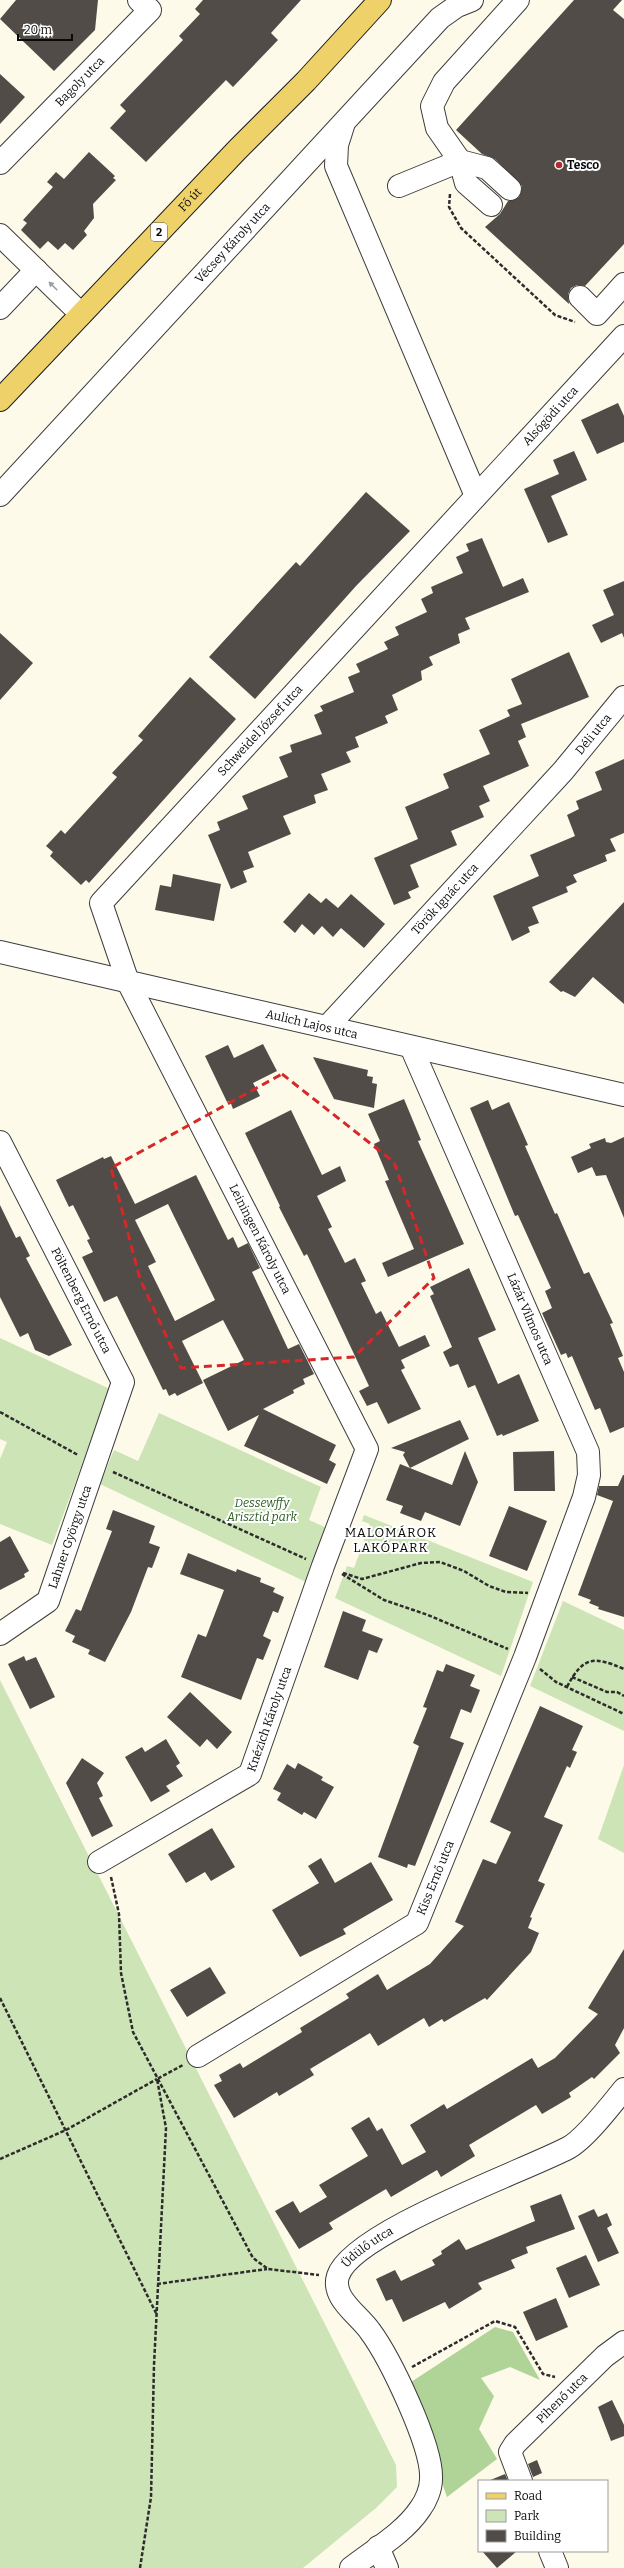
<svg xmlns="http://www.w3.org/2000/svg" width="624" height="2568" font-family="Bitter,serif">
	<style>
		.green { fill: #cce4b6 }
		.forest { fill: #b0d497 }
		.building { fill: #524c48; fill-rule: evenodd }
		.lines { fill: none; stroke-linecap: round; stroke-linejoin: round }
		.minor-casing { stroke: #3d3d3d; stroke-width: 24 }
		.major-casing { stroke: #1b1b1b; stroke-width: 24 }
		.path { stroke: #2c2c2c; stroke-width: 2.5; stroke-dasharray: 4 2; stroke-linecap: butt }
		.minor { stroke: #fff; stroke-width: 22 }
		.major { stroke: #eed269; stroke-width: 22 }
		.oneway { fill: #9d9d9d }
		.marked { fill: none; stroke: #d62828; stroke-width: 3; stroke-dasharray: 8 5; stroke-linejoin: round }
		.poi-dot { fill: #ae2e30; stroke: #fff; stroke-width: 1.5 }
		.labels { text-anchor: middle; dominant-baseline: central; stroke-width: 4; stroke-linejoin: round; paint-order: stroke }
		.shield { fill: #fff; stroke: #545454; stroke-width: 1 }
		.shield-label { font-size: 11px; font-weight: bold; fill: #0a0a0a }
		.street-label { font-size: 12px; fill: #0a0a0a; stroke: #fff }
		.poi-label { font-size: 12px; font-weight: bold; fill: #0a0a0a; stroke: #fff; text-anchor: start }
		.park-label { font-size: 12px; font-style: italic; fill: #2b5c21; stroke: #fff }
		.neighbourhood-label { font-size: 13px; letter-spacing: 1px; fill: #0a0a0a; stroke: #fff }
	</style>
	<rect width="100%" height="100%" fill="#fdfae9"/>
	<path class="green" d="M0,1338l110,51 -58,156 -52,-21v-65l7,-17 -7,-3z
		M159,1413l162,74 -12,33 18,8 -21,54 -206,-98 14,-34 24,11z
		M364,1515l169,67 -32,94 -166,-78 12,-32 7,2 16,-44 -8,-3z
		M563,1601l61,29v101l-94,-45z
		M0,1680l396,785 1,22 -21,21 -73,60h-303z
		M624,1765v88l-26,-14z"/>
	<path class="forest" d="M495,2327l18,5 27,48 -30,-13 -29,11 13,18 -15,33 18,30 -50,38 -39,-113z"/>
	<path class="building" d="M16,0h82l-3,30 -41,41 -54,-52z
		M203,0h98l-30,33 7,7 -45,47 -7,-7 -80,82 -36,-34 16,-17 -6,-6 63,-65 -4,-4 21,-22 -5,-5z
		M574,0h48l-9,10 11,9v225l-39,42 -8,-1 -6,3 -3,6 1,10 -84,-77 15,-13 8,-13 11,-4 3,-11 -27,-27 -13,-5 -26,-24z
		M0,74l25,23 -25,27z
		M89,152l26,24 -2,2 3,2 -23,24 1,14 -10,13 3,4 -14,15 -8,-7 -7,7 -10,-9 -8,8 -19,-19 6,-7 -4,-3 30,-33 -6,-5 9,-10 8,7z
		M618,403l6,13v26l-27,12 -16,-34z
		M574,451l13,29 -36,16 17,39 -20,8 -24,-54 35,-15 -6,-14z
		M366,492l44,39 -54,55 -101,113 -46,-42 87,-95 4,4z
		M482,538l21,49 20,-9 6,14 -64,26 5,11 -12,5 2,9 -31,14 4,8 -12,6 1,9 -30,15 6,15 -13,6 3,7 -33,14 4,10 -13,5 5,10 -30,12 7,16 -14,5 2,8 -33,13 8,18 -43,18 6,15 -11,4 4,11 -16,7 -23,-54 12,-5 -3,-8 31,-13 -6,-13 46,-19 -9,-20 13,-5 -2,-7 32,-11 -8,-19 9,-4 -3,-5 34,-14 -6,-15 12,-5 -4,-8 32,-15 -4,-7 15,-7 -4,-8 32,-15 -6,-13 12,-6 -2,-6 32,-14 -7,-16 13,-6 -3,-7z
		M624,581v57l-2,-5 -21,10 -9,-18 22,-10 -11,-25z
		M0,633l33,30 -33,37z
		M569,652l20,45 -68,27 5,13 -8,4 11,25 -46,20 7,15 -11,5 5,11 -33,14 6,14 -47,20 9,22 -11,5 3,6 -17,7 -20,-47 44,-19 -13,-32 44,-19 -6,-14 47,-20 -11,-24 31,-14 -3,-6 15,-6 -11,-25z
		M190,677l46,42 -147,164 -3,-3 -5,5 -31,-29 3,-4 -7,-6 15,-16 4,4 52,-57 -5,-4 31,-33 -5,-4z
		M624,759v74l-14,6 6,12 -11,4 2,6 -34,14 4,7 -11,5 2,5 -36,15 7,16 -11,4 2,5 -18,9 -19,-45 46,-20 -9,-21 45,-19 -8,-21 12,-6 -3,-8 26,-11 -7,-18z
		M173,874l48,10 -7,37 -59,-11 5,-25 11,2z
		M309,893l12,10 5,-5 12,10 13,-14 34,30 -21,24 -23,-20 -8,9 -11,-11 -8,9 -12,-11 -7,9 -12,-11z
		M624,902v102l-31,-27 -18,20 -12,-6 -2,1 -12,-10z
		M263,1044l14,27 -24,12 7,13 -27,13 -3,-8 -3,1 -22,-46 23,-11 6,13z
		M313,1057l55,13 -1,6 6,1 -1,6 5,1 -3,24 -40,-9z
		M404,1099l17,41 -3,1 46,103 -76,33 -6,-14 32,-14 -29,-68 4,-1 -15,-36 6,-3 -12,-27z
		M488,1100l4,10 17,-8 19,43 -3,1 30,68 2,-1 27,61 5,-2 24,51 -3,1 13,32 -5,2 6,14v55l-14,6 -10,-25 -5,2 -23,-54 -4,2 -2,-5 -5,2 -19,-42 10,-5 -7,-17 6,-3 -33,-73 -3,1 -45,-108z
		M291,1110l31,65 18,-9 6,15 -29,15 15,31 -4,2 17,34 10,-5 11,23 -5,2 15,31 5,-3 18,36 26,-12 5,11 -29,14 4,8 -4,2 20,39 -33,15 -11,-22 -10,4 -8,-15 10,-5 -62,-132 -3,2 -25,-49 1,-1 -35,-73z
		M624,1137v81l-18,-43 -10,1 -4,-9 -14,6 -7,-16 20,-9 -2,-4 16,-6 1,4 5,1z
		M111,1156l24,48 61,-29 32,65 5,-3 5,11 10,-5 12,25 -8,4 36,77 11,-5 15,30 -11,5 2,5 -12,6 1,3 -31,16 73,36 -7,15 7,4 -9,20 -83,-38 15,-31 -31,16 -25,-51 41,-20 -21,-40 -41,21 21,42 -26,13 -2,-3 -6,3 -3,-7 -3,1 -46,-94 -13,6 -22,-45 11,-5 -6,-12 3,-1 -17,-34 -4,2 -13,-27 47,-23 1,2zM168,1204l47,96 -40,21 -27,-55 8,-4 -21,-42z
		M0,1205l16,33 4,-2 10,20 -4,2 46,87 -23,11 -14,-6 -7,-17 -8,4 -20,-40z
		M469,1268l27,62 -18,8 20,46 21,-10 20,47 -36,15 -1,-2 -5,2 -22,-51 -7,3 -10,-24 -8,3 -7,-15 9,-5 -22,-51 4,-2 -4,-7z
		M460,1420l9,19 -59,29 -7,-13 2,-3 -14,-4z
		M465,1451l13,31 -18,44 -35,-14 -4,9 -21,-8 3,-7 -17,-6 14,-36 52,21z
		M554,1451l1,40h-41l-1,-39z
		M623,1475h1v142l-26,-8 1,-2 -10,-4 2,-3 -13,-5 35,-94 -16,-6 2,-9h19z
		M509,1506l38,15 -20,50 -38,-15z
		M113,1510l42,16 -6,17 11,4 -8,21 -4,-1 -17,45 -26,50 -17,-8 2,-4 -18,-8 3,-6 -10,-5 11,-22 5,2 31,-80 -6,-2z
		M10,1536l19,35 -5,3 1,3 -25,13v-48z
		M188,1553l48,19 1,-3 24,9 -1,4 15,6 -2,4 11,5 -6,16 -5,-2 -10,25 8,4 -8,20 -6,-2 -16,42 -60,-23 17,-43 8,3 18,-47 -44,-16z
		M343,1611l23,9 -4,11 21,8 -6,14 -8,-3 -11,30 -34,-13z
		M24,1656l2,5 10,-4 19,40 -25,12 -22,-45z
		M446,1664l29,11 -5,11 10,4 -9,23 -10,-4 -11,29 14,5 -49,123 -7,-2 -1,4 -29,-11 41,-111 -6,-3 14,-35 -4,-1 14,-37 6,2z
		M190,1692l42,40 -15,17 -10,-10 -7,8 -33,-30z
		M540,1706l43,20 -11,24 5,2 -7,16 -3,-2 -23,51 19,8 -25,56 7,3 -15,33 2,1 -4,10 11,5 -8,19 -44,48 -2,-2 -41,24 -2,-3 -13,8 -5,-9 -46,28 -8,-13 -60,36 4,6 -35,21 -2,-4 -43,26 -20,-33 8,-4 -3,-6 21,-12 3,5 59,-36 -2,-4 49,-30 -3,-4 32,-20 9,16 43,-26 34,-38 -9,-4 28,-63 13,5 15,-32 -21,-10z
		M166,1739l14,24 -4,3 7,10 -17,10 4,5 -19,11 -26,-45 17,-10 3,5z
		M82,1758l22,15 -7,10 6,13 -4,2 14,28 -21,11 -26,-54z
		M298,1763l25,14 -2,3 13,7 -18,32 -12,-7 -2,3 -25,-15 4,-7 -8,-4 14,-25 8,5z
		M212,1828l23,39 -24,14 -6,-9 -19,11 -18,-29z
		M321,1858l14,25 36,-21 22,38 -50,29 3,5 -46,23 -28,-47 47,-27 -11,-17z
		M624,1949v79l-9,17 5,8 -26,26 -2,-2 -23,16 2,4 -29,17 -6,-9 -67,40 6,11 -34,21 -4,-7 -46,27 -5,-8 -57,34 4,6 -34,20 -24,-38 18,-10 7,12 27,-16 -8,-12 49,-29 -17,-28 18,-11 8,14 5,-3 20,37 24,-13 -16,-27 34,-21 3,5 85,-51 6,10 17,-10 43,-44 -10,-6z
		M210,1967l16,26 -39,24 -17,-27z
		M561,2194l14,35 -49,18 2,6 -17,7 4,8 -37,15 4,6 -33,20 -4,-7 -42,20 -11,-23 -6,2 -10,-22 19,-9 6,11 34,-16 -3,-5 10,-6 -1,-3 18,-12 7,11 69,-29 -5,-15z
		M594,2209l4,8 9,-4 5,12 -5,3 12,25 -21,9 -20,-46z
		M586,2255l14,30 -31,13 -13,-30z
		M556,2298l12,29 -32,14 -13,-29z
		M612,2400l12,25v11l-13,5 -13,-34z
		M537,2460l5,13 -9,4 -5,-13z
		M505,2474l3,7h-20z
		M482,2551h35l-20,17z"/>
	<g class="lines">
		<defs>
			<g id="minor">
				<path d="M343,126l-6,19 -1,21 140,330"/>
				<path id="s1" d="M0,163l150,-153 -11,-10"/>
				<path d="M399,186l61,-25 27,7 23,21"/>
				<path d="M491,205l-25,-22 -6,-22 -23,-33 -5,-22 12,-24 74,-82"/>
				<path d="M0,235l81,79"/>
				<path d="M580,297l17,17 27,-30"/>
				<path d="M0,308l36,-38"/>
				<path id="s2" d="M0,495l440,-477 17,-12 15,-6"/>
				<path id="s3" d="M0,952c208,48 416,97 624,143"/>
				<path id="s4" d="M327,1027l236,-256 61,-74"/>
				<path id="s5" d="M0,1142l123,240 -75,219 -48,33"/>
				<path id="s6" d="M99,1862l151,-88 73,-208 44,-117 -239,-467 -27,-79 523,-567"/>
				<path id="s7" d="M198,2056l219,-133 108,-266 59,-160 5,-22 -1,-23 -176,-403"/>
				<path id="s8" d="M521,2481l-11,-29 5,-8 90,-88 19,-14"/>
				<path d="M378,2547l9,21"/>
				<path d="M550,2551l7,17"/>
				<path id="s9" d="M351,2568c23,-18 53,-35 69,-59 6,-8 11,-20 11,-30 2,-32 -41,-121 -61,-148 -11,-16 -39,-33 -32,-55 13,-43 186,-105 230,-128 17,-9 43,-43 56,-59"/>
			</g>
			<g id="major">
				<path id="s10" d="M0,400l237,-250 69,-69 74,-81"/>
			</g>
		</defs>
		<use href="#minor" class="minor-casing"/>
		<use href="#major" class="major-casing"/>
		<path class="path" d="M450,194l-1,13 12,21 94,87 20,7
			M0,1412l78,43
			M113,1472l193,87
			M343,1573l19,6 59,-16 19,-1 24,9 25,15 17,6 22,1
			M342,1574l42,26 44,15 80,34
			M540,1669l16,13 68,32
			M572,1677l35,15h10l7,4
			M567,1687c16,-31 27,-31 57,-18
			M111,1877l8,37 2,59 12,59 120,226 15,11 51,6
			M0,1998l156,315
			M0,2159l66,-29 91,-51
			M157,2284l110,-15
			M412,2367l83,-46 20,6 28,47 12,3
			M140,2568l11,-71 3,-132 12,-237 -9,-49 26,-14"/>
		<use href="#minor" class="minor"/>
		<use href="#major" class="major"/>
	</g>
	<defs><path id="oneway-solid" d="M-6-.8H1V-3.2L6.5 0L1 3.2V.8H-6Z"/></defs>
	<use class="oneway" href="#oneway-solid" transform="translate(53 286) rotate(-135)"/>
	<path class="marked" d="M282,1074l112,88 40,116 -80,79 -173,11 -41,-89 -29,-111z"/>
	<circle class="poi-dot" cx="559" cy="165" r="4"/>
	<g class="labels">
		<rect class="shield" x="151" y="223" width="16" height="18" rx="3"/>
		<g class="shield-label">
			<text x="159" y="232">2</text>
		</g>
		<g class="street-label">
			<text stroke="none"><textPath href="#s1" startOffset="114">Bagoly utca</textPath></text>
			<text stroke="none"><textPath href="#s10" startOffset="276">Fő út</textPath></text>
			<text stroke="none"><textPath href="#s2" startOffset="343">Vécsey Károly utca</textPath></text>
			<text stroke="none"><textPath href="#s6" startOffset="1791">Alsógödi utca</textPath></text>
			<text stroke="none"><textPath href="#s6" startOffset="1363">Schweidel József utca</textPath></text>
			<text stroke="none"><textPath href="#s4" startOffset="396">Déli utca</textPath></text>
			<text stroke="none"><textPath href="#s4" startOffset="174">Török Ignác utca</textPath></text>
			<text stroke="none"><textPath href="#s3" startOffset="320">Aulich Lajos utca</textPath></text>
			<text transform="translate(260 1239) rotate(63)">Leiningen Károly utca</text>
			<text stroke="none"><textPath href="#s5" startOffset="178">Pöltenberg Ernő utca</textPath></text>
			<text transform="translate(530 1319) rotate(67)">Lázár Vilmos utca</text>
			<text transform="translate(70 1537) rotate(-71)">Lahner György utca</text>
			<text stroke="none"><textPath href="#s6" startOffset="233">Knézich Károly utca</textPath></text>
			<text stroke="none"><textPath href="#s7" startOffset="305">Kiss Ernő utca</textPath></text>
			<text stroke="none"><textPath href="#s9" startOffset="394">Üdülő utca</textPath></text>
			<text stroke="none"><textPath href="#s8" startOffset="106">Pihenő utca</textPath></text>
		</g>
		<g class="poi-label">
			<text x="567" y="165">Tesco</text>
		</g>
		<g class="park-label">
			<text x="262" y="1503">Dessewffy<tspan x="262" dy="14">Arisztid park</tspan></text>
		</g>
		<g class="neighbourhood-label">
			<text x="391" y="1532">MALOMÁROK<tspan x="391" dy="15">LAKÓPARK</tspan></text>
		</g>
	</g>
	<rect x="478" y="2480" width="130" height="72" fill="#ffffff" stroke="#9d9d9d"/>
	<rect x="486" y="2493" width="20" height="6" fill="#eed269" stroke="#9d9d9d"/>
	<text x="514" y="2500" font-size="12" fill="#0a0a0a">Road</text>
	<rect x="486" y="2510" width="20" height="12" fill="#cce4b6" stroke="#9d9d9d"/>
	<text x="514" y="2520" font-size="12" fill="#0a0a0a">Park</text>
	<rect x="486" y="2530" width="20" height="12" fill="#524c48" stroke="#9d9d9d"/>
	<text x="514" y="2540" font-size="12" fill="#0a0a0a">Building</text>
	<path d="M18 34v6h54v-6" fill="none" stroke="#0a0a0a" stroke-width="2"/>
	<text x="24" y="34" font-size="12" fill="#0a0a0a" stroke="#ffffff" stroke-width="3" paint-order="stroke">20 m</text>
</svg>
